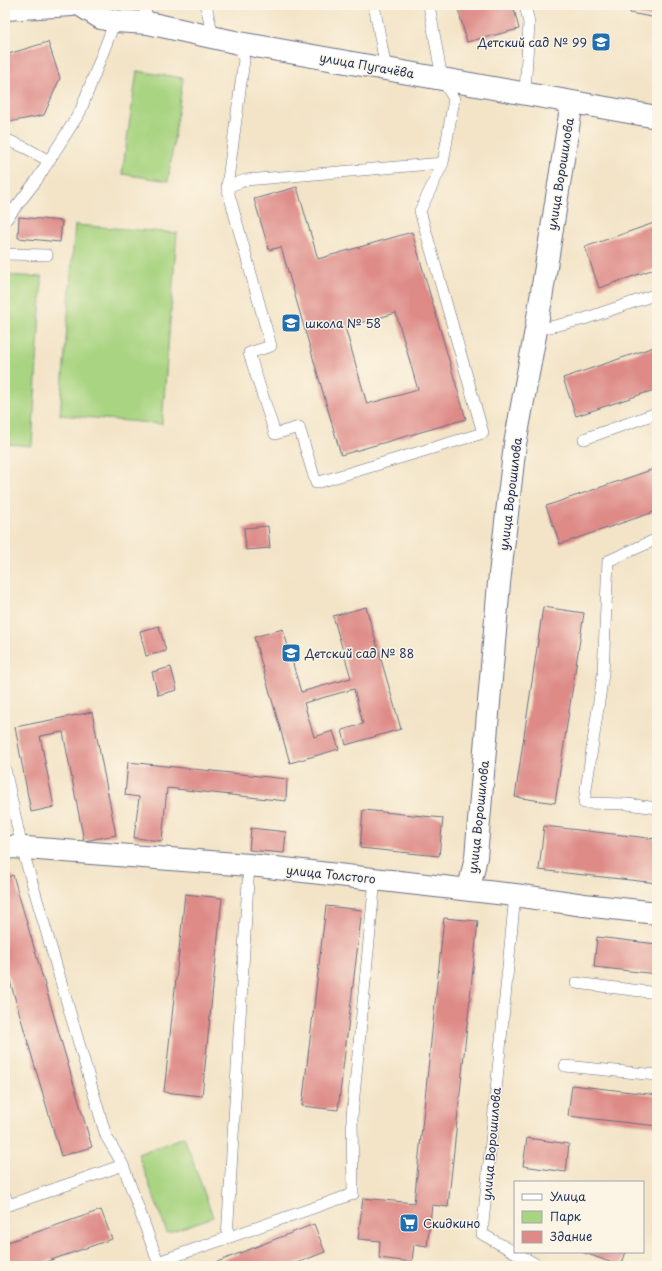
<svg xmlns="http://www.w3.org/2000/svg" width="662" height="1271" font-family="'Playpen Sans',sans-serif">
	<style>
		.green { fill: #a9d481; stroke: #628270 }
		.building { fill: #de8b88; fill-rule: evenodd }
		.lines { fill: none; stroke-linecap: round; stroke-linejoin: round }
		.service-casing { stroke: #676e83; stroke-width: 12 }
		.minor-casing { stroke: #676e83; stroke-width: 24 }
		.service { stroke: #fff; stroke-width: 11 }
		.minor { stroke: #fff; stroke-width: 22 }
		.labels { text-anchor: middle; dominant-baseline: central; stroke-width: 3; stroke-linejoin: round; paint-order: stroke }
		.poi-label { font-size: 12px; fill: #1b2f5e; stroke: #fcf5e5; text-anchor: start }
		.street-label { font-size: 12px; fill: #1b2f5e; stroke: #fcf5e5 }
	</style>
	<rect width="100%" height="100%" fill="#fcf5e5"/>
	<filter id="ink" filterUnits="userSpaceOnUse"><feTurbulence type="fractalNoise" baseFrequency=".025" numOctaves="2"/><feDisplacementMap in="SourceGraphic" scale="8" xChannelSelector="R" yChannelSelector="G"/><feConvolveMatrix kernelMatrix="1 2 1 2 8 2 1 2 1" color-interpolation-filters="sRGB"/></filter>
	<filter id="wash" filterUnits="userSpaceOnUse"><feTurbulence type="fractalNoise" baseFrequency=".012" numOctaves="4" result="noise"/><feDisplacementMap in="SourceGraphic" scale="16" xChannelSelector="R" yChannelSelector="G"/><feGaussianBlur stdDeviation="0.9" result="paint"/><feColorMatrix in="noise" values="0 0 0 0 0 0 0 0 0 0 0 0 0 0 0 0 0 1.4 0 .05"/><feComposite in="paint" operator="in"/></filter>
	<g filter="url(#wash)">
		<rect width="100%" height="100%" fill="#f3e4c7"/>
		<path class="green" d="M137,71l46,7 -15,103 -46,-7z
			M75,225l102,8 -15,191 -102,-9z
			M5,275l37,2 -10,169 -27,-2z
			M184,1137l29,80 -46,16 -29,-79z"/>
		<g id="blocks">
			<path class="building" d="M457,5h56l6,24 -52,13z
				M632,5h25v13l-27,-5z
				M48,42l12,36 -16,37 -39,8v-54l3,-1 -3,-8v-5z
				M297,187l21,72 94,-27 54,187 -125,36 -60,-208 -12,3 -15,-51zM396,313l22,77 -51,14 -22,-77z
				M19,217l43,4 -2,21 -42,-4z
				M657,222v46l-58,20 -14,-41z
				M657,346v43l-81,27 -13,-38z
				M657,468v43l-97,33 -14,-38z
				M268,526l2,22 -24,2 -2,-22z
				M366,607l35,122 -55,16 -4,-15 21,-6 -9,-35 -50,14 10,34 19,-6 6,18 -49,14 -36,-126 29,-8 18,63 50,-14 -18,-62z
				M543,607l41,6 -29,190 -40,-6z
				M159,626l7,25 -20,5 -6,-25z
				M171,667l6,23 -19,5 -6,-23z
				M92,712l24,123 -32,6 -21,-109 -23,4 14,71 -23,5 -16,-85z
				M128,762l159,17 -1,22 -119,-13 -5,53 -28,-3 5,-41 -14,-2z
				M363,810l80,8 -4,38 -79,-8z
				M544,826l113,13v44l-118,-13z
				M251,828l35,4 -2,21 -35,-3z
				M13,875l79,272 -31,9 -56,-192v-86z
				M185,894l37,4 -20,198 -38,-4z
				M326,906l36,4 -24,200 -36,-4z
				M444,918l34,3 -30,286 -16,-2 -5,41 -13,-2 -2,18 -33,-4 1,-17 -22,-2 5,-41 51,5z
				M597,937l60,7v30l-63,-7z
				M572,1085l85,10v31l-89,-10z
				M527,1138l42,6 -3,28 -43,-6z
				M101,1210l11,29 -78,27h-29v-23z
				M314,1224l11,28 -36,14h-82z
				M582,1252h44l-5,14z"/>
		</g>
	</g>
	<g filter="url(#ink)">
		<use href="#blocks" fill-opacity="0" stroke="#676e83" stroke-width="1"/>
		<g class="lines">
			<defs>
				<path id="service" d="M144,5l4,18
					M206,5l7,32
					M374,5l12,64
					M239,43l5,17 -17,127 44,159 -22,7 26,81 24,-7 17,56 167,-50 -63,-222 23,-48 11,-64 -12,-20 -13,-74
					M525,93l4,-70 -4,-18
					M5,139l21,9 23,13
					M227,187l18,-7 198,-17
					M5,221l31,-40 44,-69 35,-91
					M5,254l42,1
					M536,330l45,-10 76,-26
					M584,439l73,-26
					M657,539l-49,22 -5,113 -19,129 43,1 30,4
					M5,769l17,79 84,288 17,29 35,97 195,-68 -1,-78 23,-237
					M515,895l-33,339 57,32
					M576,983l81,10
					M565,1066l92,9
					M5,1196l4,9 114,-40
					M227,1238l22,-373"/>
				<path id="minor" d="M80,5l21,13 14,3 33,2 91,20 418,74
					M5,9l67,-4
					M5,849l7,-2 237,18 266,30 69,10 73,8
					M469,889l7,-32 23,-274 16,-139 21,-114 36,-228"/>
			</defs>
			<use href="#service" class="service-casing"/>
			<use href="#minor" class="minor-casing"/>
			<use href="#service" class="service"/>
			<use href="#minor" class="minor"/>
		</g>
	</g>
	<defs>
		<symbol id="school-square" viewBox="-11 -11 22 22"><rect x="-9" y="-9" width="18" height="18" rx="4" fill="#1f6fb2" stroke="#fcf5e5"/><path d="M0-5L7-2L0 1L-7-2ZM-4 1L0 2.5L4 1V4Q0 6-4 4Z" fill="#fff"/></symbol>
		<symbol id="supermarket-square" viewBox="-11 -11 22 22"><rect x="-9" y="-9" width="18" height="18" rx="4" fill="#1f6fb2" stroke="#fcf5e5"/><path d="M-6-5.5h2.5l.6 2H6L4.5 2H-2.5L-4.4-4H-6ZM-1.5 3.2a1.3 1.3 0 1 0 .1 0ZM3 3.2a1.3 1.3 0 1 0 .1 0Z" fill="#fff"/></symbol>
	</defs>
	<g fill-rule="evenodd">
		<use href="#school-square" x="590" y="31" width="22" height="22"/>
		<use href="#school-square" x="280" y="312" width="22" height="22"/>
		<use href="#school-square" x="280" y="642" width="22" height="22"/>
		<use href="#supermarket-square" x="398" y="1212" width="22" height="22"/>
	</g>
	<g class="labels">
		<g class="poi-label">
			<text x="587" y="42" text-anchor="end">Детский сад № 99</text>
			<text x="305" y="323">школа № 58</text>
			<text x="305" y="653">Детский сад № 88</text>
			<text x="423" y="1223">Скидкино</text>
		</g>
		<g class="street-label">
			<text transform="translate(367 65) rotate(10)">улица Пугачёва</text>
			<text transform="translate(560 174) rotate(-81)">улица Ворошилова</text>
			<text transform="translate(510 494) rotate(-83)">улица Ворошилова</text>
			<text transform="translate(478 817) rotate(-84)">улица Ворошилова</text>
			<text transform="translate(331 874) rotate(6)">улица Толстого</text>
			<text transform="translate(491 1144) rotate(-85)">улица Ворошилова</text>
		</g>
	</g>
	<rect width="662" height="1271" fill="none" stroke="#fcf5e5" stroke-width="20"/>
	<rect x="514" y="1181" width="130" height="72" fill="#fcf5e5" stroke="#a2a6af"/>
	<rect x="522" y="1194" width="20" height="6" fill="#ffffff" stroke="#a2a6af"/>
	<text x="550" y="1201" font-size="12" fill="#1b2f5e">Улица</text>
	<rect x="522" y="1211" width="20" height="12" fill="#a9d481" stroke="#a2a6af"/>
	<text x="550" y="1221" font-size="12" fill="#1b2f5e">Парк</text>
	<rect x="522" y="1231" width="20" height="12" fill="#de8b88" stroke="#a2a6af"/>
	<text x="550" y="1241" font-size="12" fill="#1b2f5e">Здание</text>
</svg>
